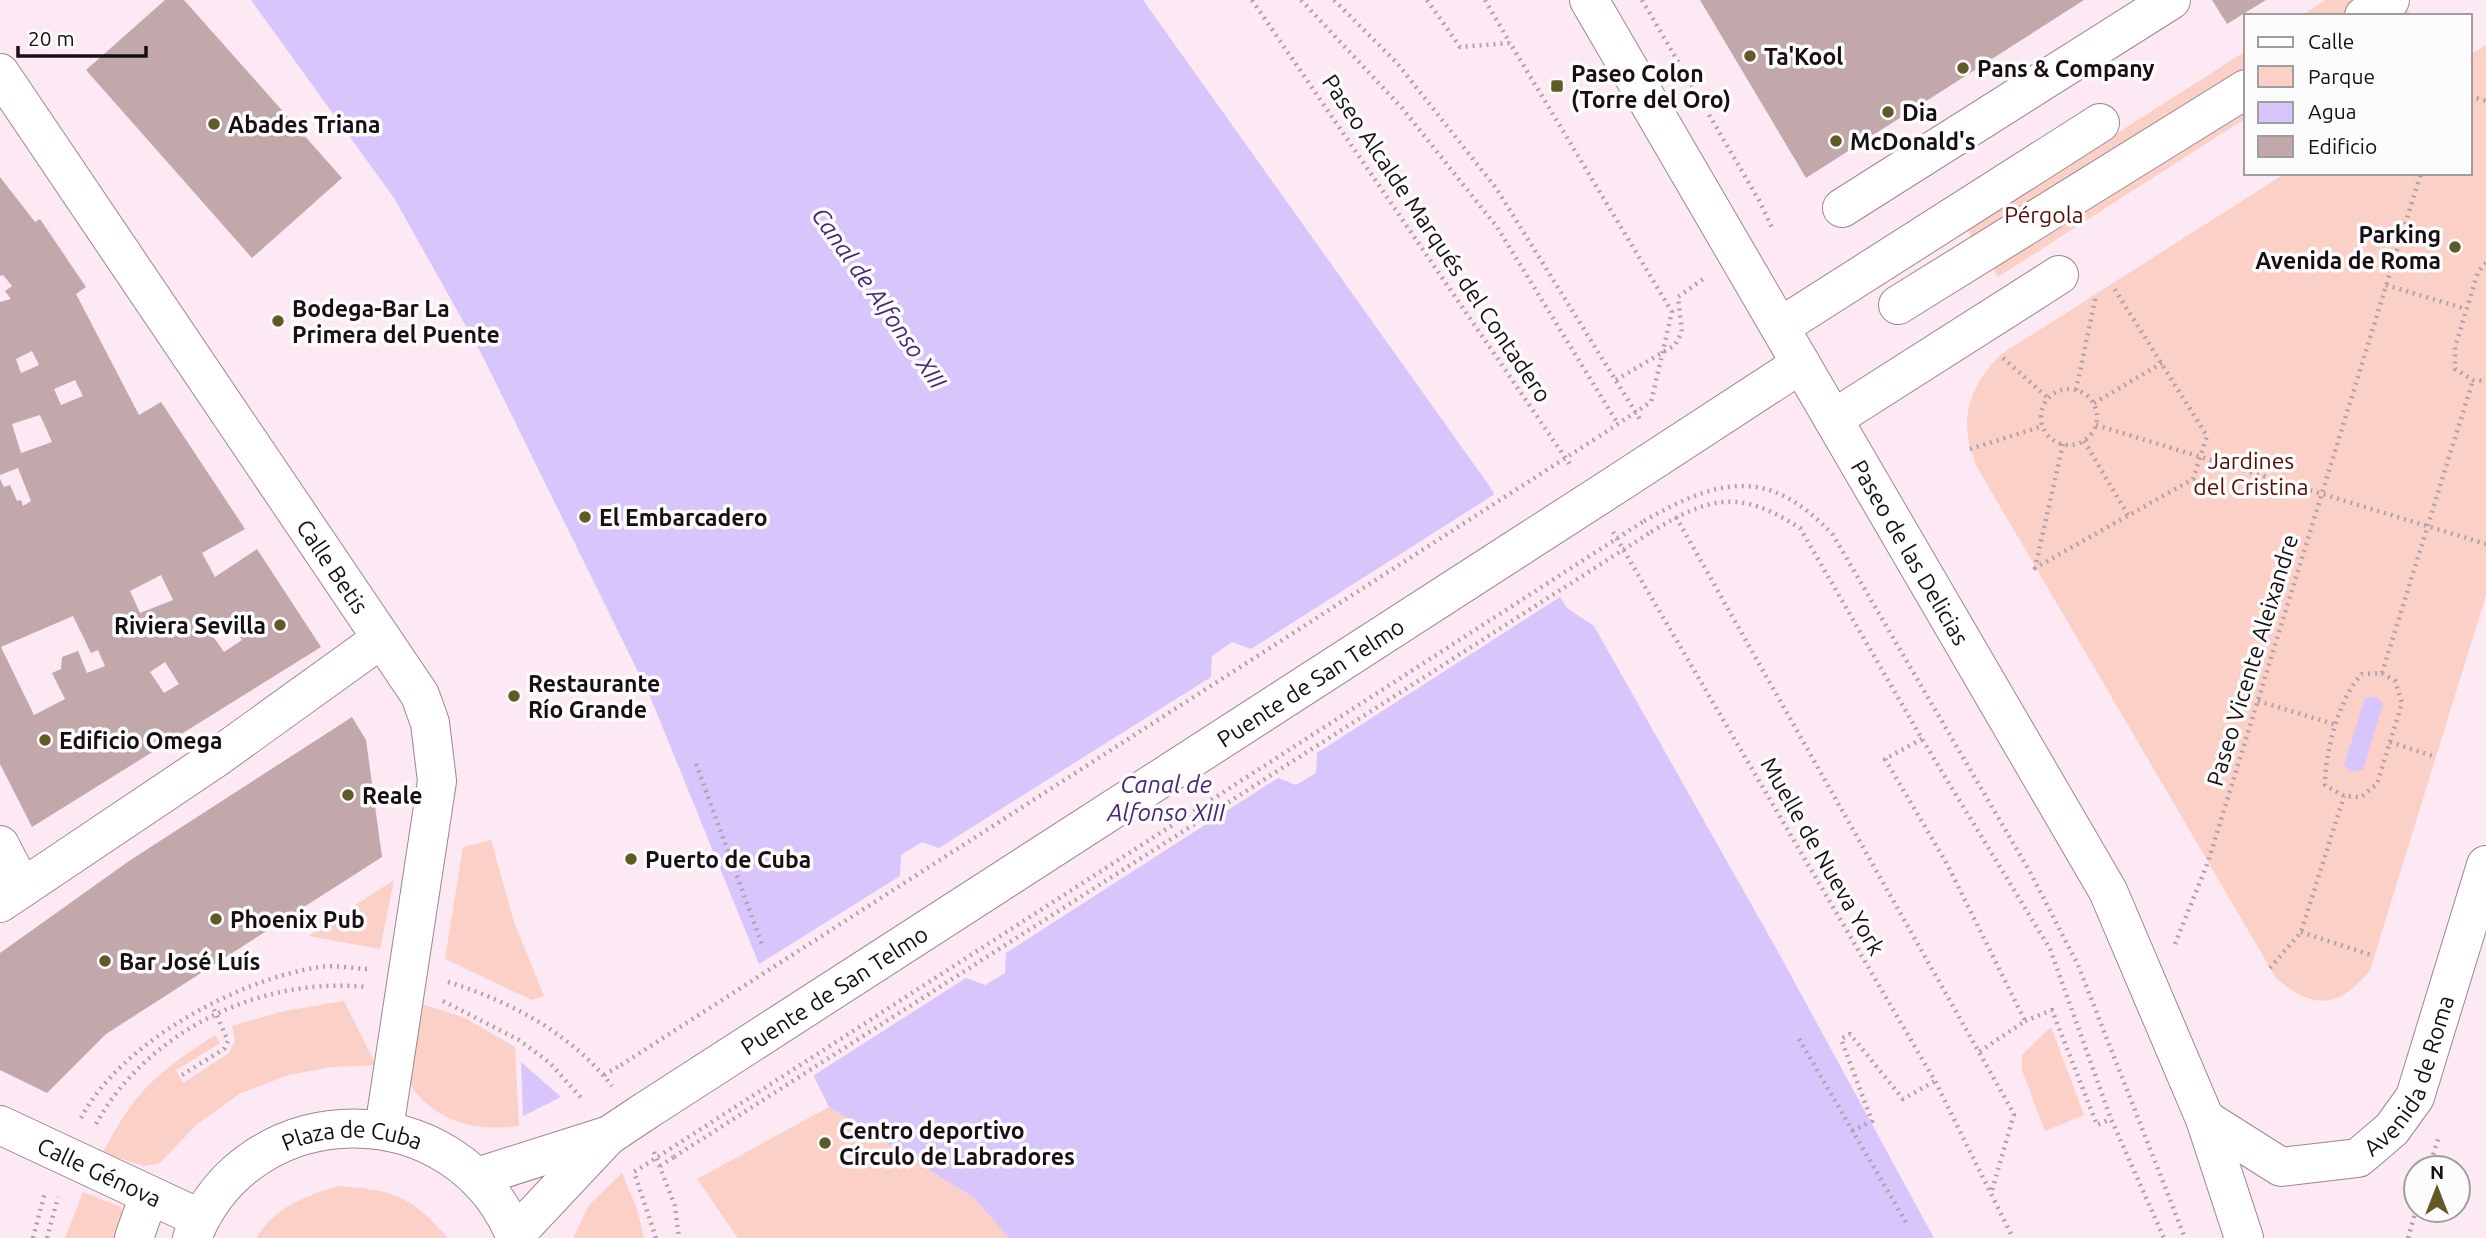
<svg xmlns="http://www.w3.org/2000/svg" width="2486" height="1238" font-family="Ubuntu,sans-serif">
	<style>
		.green { fill: #fbd0c6 }
		.water { fill: #d7c5fc }
		.pier { fill: #fde9f3 }
		.building { fill: #c2a8ab; fill-rule: evenodd }
		.lines { fill: none; stroke-linecap: round; stroke-linejoin: round }
		.minor-casing { stroke: #9c8691; stroke-width: 40 }
		.major-casing { stroke: #9c8691; stroke-width: 40 }
		.path { stroke: #b1a1a9; stroke-width: 4.5; stroke-dasharray: 2 5; stroke-linecap: butt }
		.minor { stroke: #fff; stroke-width: 38 }
		.major { stroke: #fff; stroke-width: 38 }
		.major-bridge-casing { stroke: #9c8691; stroke-width: 40; stroke-linecap: butt }
		.path-bridge { stroke: #b1a1a9; stroke-width: 4.5; stroke-dasharray: 2 5; stroke-linecap: butt }
		.major-bridge { stroke: #fff; stroke-width: 38 }
		.poi-dot { fill: #615926; stroke: #fcfcfc; stroke-width: 2.5 }
		.labels { text-anchor: middle; dominant-baseline: central; stroke-width: 7; stroke-linejoin: round; paint-order: stroke }
		.poi-label { font-size: 23px; font-weight: bold; fill: #170f13; stroke: #fcfcfc; text-anchor: start }
		.park-label { font-size: 23px; fill: #551005; stroke: #fcfcfc }
		.street-label { font-size: 23px; fill: #170f13; stroke: #fcfcfc }
		.water-label { font-size: 24px; font-style: italic; fill: #482775; stroke: #fcfcfc }
	</style>
	<rect width="100%" height="100%" fill="#fde9f3"/>
	<path class="green" d="M2326,0h76l8,13 -5,3h-104z
		M2486,45v550l-116,375c-31,39 -57,40 -94,8l-299,-511c-19,-45 -10,-77 23,-112l286,-182h184v-118z
		M2246,51v67l-248,159 -31,-48z
		M491,840l23,82 30,74 -12,4 -87,-41 18,-112z
		M394,880l-14,69 -72,-13z
		M344,1001l32,64 -44,2 -44,8 -49,19 -43,31 -36,38 -16,3 -41,-13c32,-63 54,-80 112,-118l5,8 -44,27 7,13 46,-30 6,-12 -3,-15 52,-15z
		M415,1002l48,15 52,30 4,79c-35,4 -64,1 -92,-22 -7,-6 -17,-17 -19,-26 -3,-16 5,-58 7,-76z
		M2051,1027l33,88 -39,16 -23,-61v-15z
		M829,1107l145,91 35,40h-271l-41,-59z
		M622,1173l15,36 7,29h-71l16,-33z
		M337,1186c57,4 73,9 111,52h-191c15,-30 50,-42 80,-52z
		M83,1192l38,15 6,15 -3,16h-59z"/>
	<path class="water" d="M251,0h892l345,484 79,124 27,18 183,324 157,288h-925l-35,-40 -145,-91 -70,-143 -110,-270 -168,-341 -87,-155z
		M2376,696l7,8 -20,66 -12,2 -7,-7 21,-67z
		M521,1062l40,35 -38,19z"/>
	<path class="pier" d="M1498,492l65,103 -246,158 -1,20 -20,12 -18,-7 -272,175 -1,20 -20,12 -19,-7 -158,101 -52,-113 144,-90 1,-21 21,-13 17,6 272,-171 1,-21 20,-14 19,7z"/>
	<path class="building" d="M165,0h19l158,178 -90,80 -166,-188z
		M1700,0h384l-278,178z
		M2212,0h54l-39,24z
		M0,177l35,45 5,-3 46,68 -10,7 63,121 22,-13 84,127 -43,24 13,24 42,-28 64,98 -289,180 -32,-63v-285l4,8 6,-2 7,16 4,-1 2,6 8,-5 -13,-33 -18,7v-173l11,-3 -6,-8 7,-5 -9,-11 -3,1zM32,351l7,14 -18,8 -5,-14zM75,380l8,16 -22,9 -7,-16zM40,415l12,27 -31,11 -9,-29zM161,575l12,25 -33,13 -10,-22zM73,616l18,37 7,-3 7,16 -18,7 -9,-22 -16,6 -1,12 -9,4 13,26 -31,16 -33,-68zM227,618l15,22 -18,12 -17,-24zM165,662l14,22 -15,9 -14,-21z
		M352,717l14,23 16,117 -276,177 -59,59 -47,-23v-117l129,-92z"/>
	<g class="lines">
		<defs>
			<g id="minor">
				<path d="M2364,16l26,-16"/>
				<path id="s1" d="M0,73l420,622 10,28 7,58 -53,348"/>
				<path d="M1842,208l329,-208"/>
				<path d="M1898,305l348,-216"/>
				<path d="M1780,327l320,-204"/>
				<path d="M1833,419l226,-144"/>
				<path d="M0,845l21,41"/>
				<path d="M0,903l213,-143 168,-121"/>
				<path id="s2" d="M2205,1119l76,48 77,-9 34,-29 23,-32 71,-232"/>
				<path d="M134,1238l15,-43"/>
			</g>
			<g id="major">
				<path id="s3" d="M1589,0l519,891 97,228 39,119"/>
				<path d="M1620,482l181,-118"/>
				<path id="s4" d="M0,1125l199,93"/>
				<path d="M477,1177l129,-41"/>
				<path d="M515,1235l93,-99 36,-24"/>
				<path id="s5" d="M192,1238c57,-146 266,-146 324,0"/>
			</g>
		</defs>
		<use href="#minor" class="minor-casing"/>
		<use href="#major" class="major-casing"/>
		<path class="path" d="M1252,0l319,466
			M1301,0l101,108 95,119 121,197
			M1334,0l63,63 99,125 145,233
			M1427,0l33,47 50,-4 162,269 -21,90 -56,37
			M1485,0l25,43
			M1642,0l118,202 12,26
			M2470,96l16,5
			M2486,263l-8,9 -23,75v22l18,11 13,1
			M2386,285l80,24
			M2003,358l45,40
			M1616,380l59,-35 7,-13 -4,-35 28,-20
			M2041 417a28 28 0 1 1 56 0a28 28 0 1 1-56 0Z
			M2076,390l20,-95
			M2094,403l68,-40
			M2096,425l390,119
			M2084,441l44,74
			M2063,444l-28,124 158,-89 14,-43 -95,-151
			M1970,449l73,-23
			M1676,517l338,597 -23,80
			M1644,521c75,-43 125,-55 189,14l197,337 48,93 107,273
			M1613,532l322,549 78,157
			M1651,532c60,-36 88,-43 149,-4l122,211 128,210 61,170 53,119
			M2382,673l13,8 7,22 -25,81 -16,13 -17,-1 -19,-11c0,-33 14,-88 37,-111z
			M2382,673l91,-293
			M2258,701l79,24
			M1922,739l-37,20 62,105 78,157 -46,31
			M2390,742l46,15
			M696,764l67,183
			M2301,932l73,24
			M2175,944l33,-82 213,-689
			M2270,968l31,-36 43,-136
			M448,982c62,19 124,52 164,104
			M443,1001l76,39 31,23 33,37
			M2025,1021l27,-11 45,115 14,-6
			M1799,1039l108,185
			M182,1075l42,-26 4,-8 -16,-36
			M604,1075l17,-10
			M81,1118c40,-76 156,-138 238,-151 15,-2 33,1 48,2
			M96,1124c51,-93 166,-148 270,-137
			M1852,1131l20,-10 -31,-82 9,-5 53,65 32,-18
			M654,1152l21,54 4,32
			M660,1166l14,-9
			M2429,1168l9,-29
			M33,1238l12,-46
			M47,1238l11,-41
			M656,1238l-22,-66 36,-23
			M2408,1238l8,-28"/>
		<use href="#minor" class="minor"/>
		<use href="#major" class="major"/>
		<defs>
			<g id="major-bridge">
				<path id="s6" d="M644,1112l976,-630"/>
			</g>
		</defs>
		<use href="#major-bridge" class="major-bridge-casing"/>
		<path class="path-bridge" d="M621,1065l974,-626
			M670,1149l974,-628
			M674,1157l977,-625"/>
		<use href="#major-bridge" class="major-bridge"/>
	</g>
	<g class="poi-dot">
		<circle cx="1750" cy="56" r="7"/>
		<circle cx="1963" cy="68" r="7"/>
		<rect x="1550" y="79" width="14" height="14" rx="3.5"/>
		<circle cx="1888" cy="112" r="7"/>
		<circle cx="214" cy="124" r="7"/>
		<circle cx="1836" cy="141" r="7"/>
		<circle cx="2455" cy="247" r="7"/>
		<circle cx="278" cy="321" r="7"/>
		<circle cx="585" cy="517" r="7"/>
		<circle cx="280" cy="625" r="7"/>
		<circle cx="514" cy="696" r="7"/>
		<circle cx="45" cy="740" r="7"/>
		<circle cx="348" cy="795" r="7"/>
		<circle cx="631" cy="859" r="7"/>
		<circle cx="216" cy="919" r="7"/>
		<circle cx="105" cy="961" r="7"/>
		<circle cx="825" cy="1143" r="7"/>
	</g>
	<g class="labels">
		<g class="poi-label">
			<text x="1764" y="56">Ta'Kool</text>
			<text x="1977" y="68">Pans &amp; Company</text>
			<text x="1571" y="73">Paseo Colon<tspan x="1571" dy="26">(Torre del Oro)</tspan></text>
			<text x="1902" y="112">Dia</text>
			<text x="228" y="124">Abades Triana</text>
			<text x="1850" y="141">McDonald's</text>
			<text x="2441" y="234" text-anchor="end">Parking<tspan x="2441" dy="26">Avenida de Roma</tspan></text>
			<text x="292" y="308">Bodega-Bar La<tspan x="292" dy="26">Primera del Puente</tspan></text>
			<text x="599" y="517">El Embarcadero</text>
			<text x="266" y="625" text-anchor="end">Riviera Sevilla</text>
			<text x="528" y="683">Restaurante<tspan x="528" dy="26">Río Grande</tspan></text>
			<text x="59" y="740">Edificio Omega</text>
			<text x="362" y="795">Reale</text>
			<text x="645" y="859">Puerto de Cuba</text>
			<text x="230" y="919">Phoenix Pub</text>
			<text x="119" y="961">Bar José Luís</text>
			<text x="839" y="1130">Centro deportivo<tspan x="839" dy="26">Círculo de Labradores</tspan></text>
		</g>
		<g class="park-label">
			<text x="2044" y="214">Pérgola</text>
			<text x="2251" y="460">Jardines<tspan x="2251" dy="26">del Cristina</tspan></text>
		</g>
		<g class="street-label">
			<text transform="translate(1437 238) rotate(56)">Paseo Alcalde Marqués del Contadero</text>
			<text stroke="none"><textPath href="#s3" startOffset="639">Paseo de las Delicias</textPath></text>
			<text stroke="none"><textPath href="#s1" startOffset="595">Calle Betis</textPath></text>
			<text transform="translate(2252 660) rotate(-73)">Paseo Vicente Aleixandre</text>
			<text stroke="none"><textPath href="#s6" startOffset="793">Puente de San Telmo</textPath></text>
			<text transform="translate(1823 856) rotate(60)">Muelle de Nueva York</text>
			<text stroke="none"><textPath href="#s6" startOffset="226">Puente de San Telmo</textPath></text>
			<text stroke="none"><textPath href="#s2" startOffset="268">Avenida de Roma</textPath></text>
			<text stroke="none"><textPath href="#s5" startOffset="206">Plaza de Cuba</textPath></text>
			<text stroke="none"><textPath href="#s4" startOffset="110">Calle Génova</textPath></text>
		</g>
		<g class="water-label">
			<text transform="translate(879 298) rotate(55)">Canal de Alfonso XIII</text>
			<text x="1166" y="784">Canal de<tspan x="1166" dy="28">Alfonso XIII</tspan></text>
		</g>
	</g>
	<rect x="2244" y="14" width="228" height="161" fill="#fcfcfc" stroke="#a09d9f" stroke-width="2"/>
	<rect x="2258" y="37" width="35" height="10" fill="#ffffff" stroke="#a09d9f" stroke-width="2"/>
	<text x="2308" y="49" font-size="21" fill="#170f13">Calle</text>
	<rect x="2258" y="66" width="35" height="21" fill="#fbd0c6" stroke="#a09d9f" stroke-width="2"/>
	<text x="2308" y="84" font-size="21" fill="#170f13">Parque</text>
	<rect x="2258" y="102" width="35" height="21" fill="#d7c5fc" stroke="#a09d9f" stroke-width="2"/>
	<text x="2308" y="119" font-size="21" fill="#170f13">Agua</text>
	<rect x="2258" y="136" width="35" height="21" fill="#c2a8ab" stroke="#a09d9f" stroke-width="2"/>
	<text x="2308" y="154" font-size="21" fill="#170f13">Edificio</text>
	<g transform="translate(2437 1189)"><circle r="33" fill="#fcfcfc" stroke="#a09d9f" stroke-width="2"/>
	<path d="M0-5L12 26L0 18L-12 26Z" fill="#615926"/>
	<text y="-10" font-size="19" font-weight="bold" text-anchor="middle" fill="#170f13">N</text>
	</g>
	<path d="M18 46v10h128v-10" fill="none" stroke="#170f13" stroke-width="3.5"/>
	<text x="28" y="46" font-size="21" fill="#170f13" stroke="#fcfcfc" stroke-width="5" paint-order="stroke">20 m</text>
</svg>
